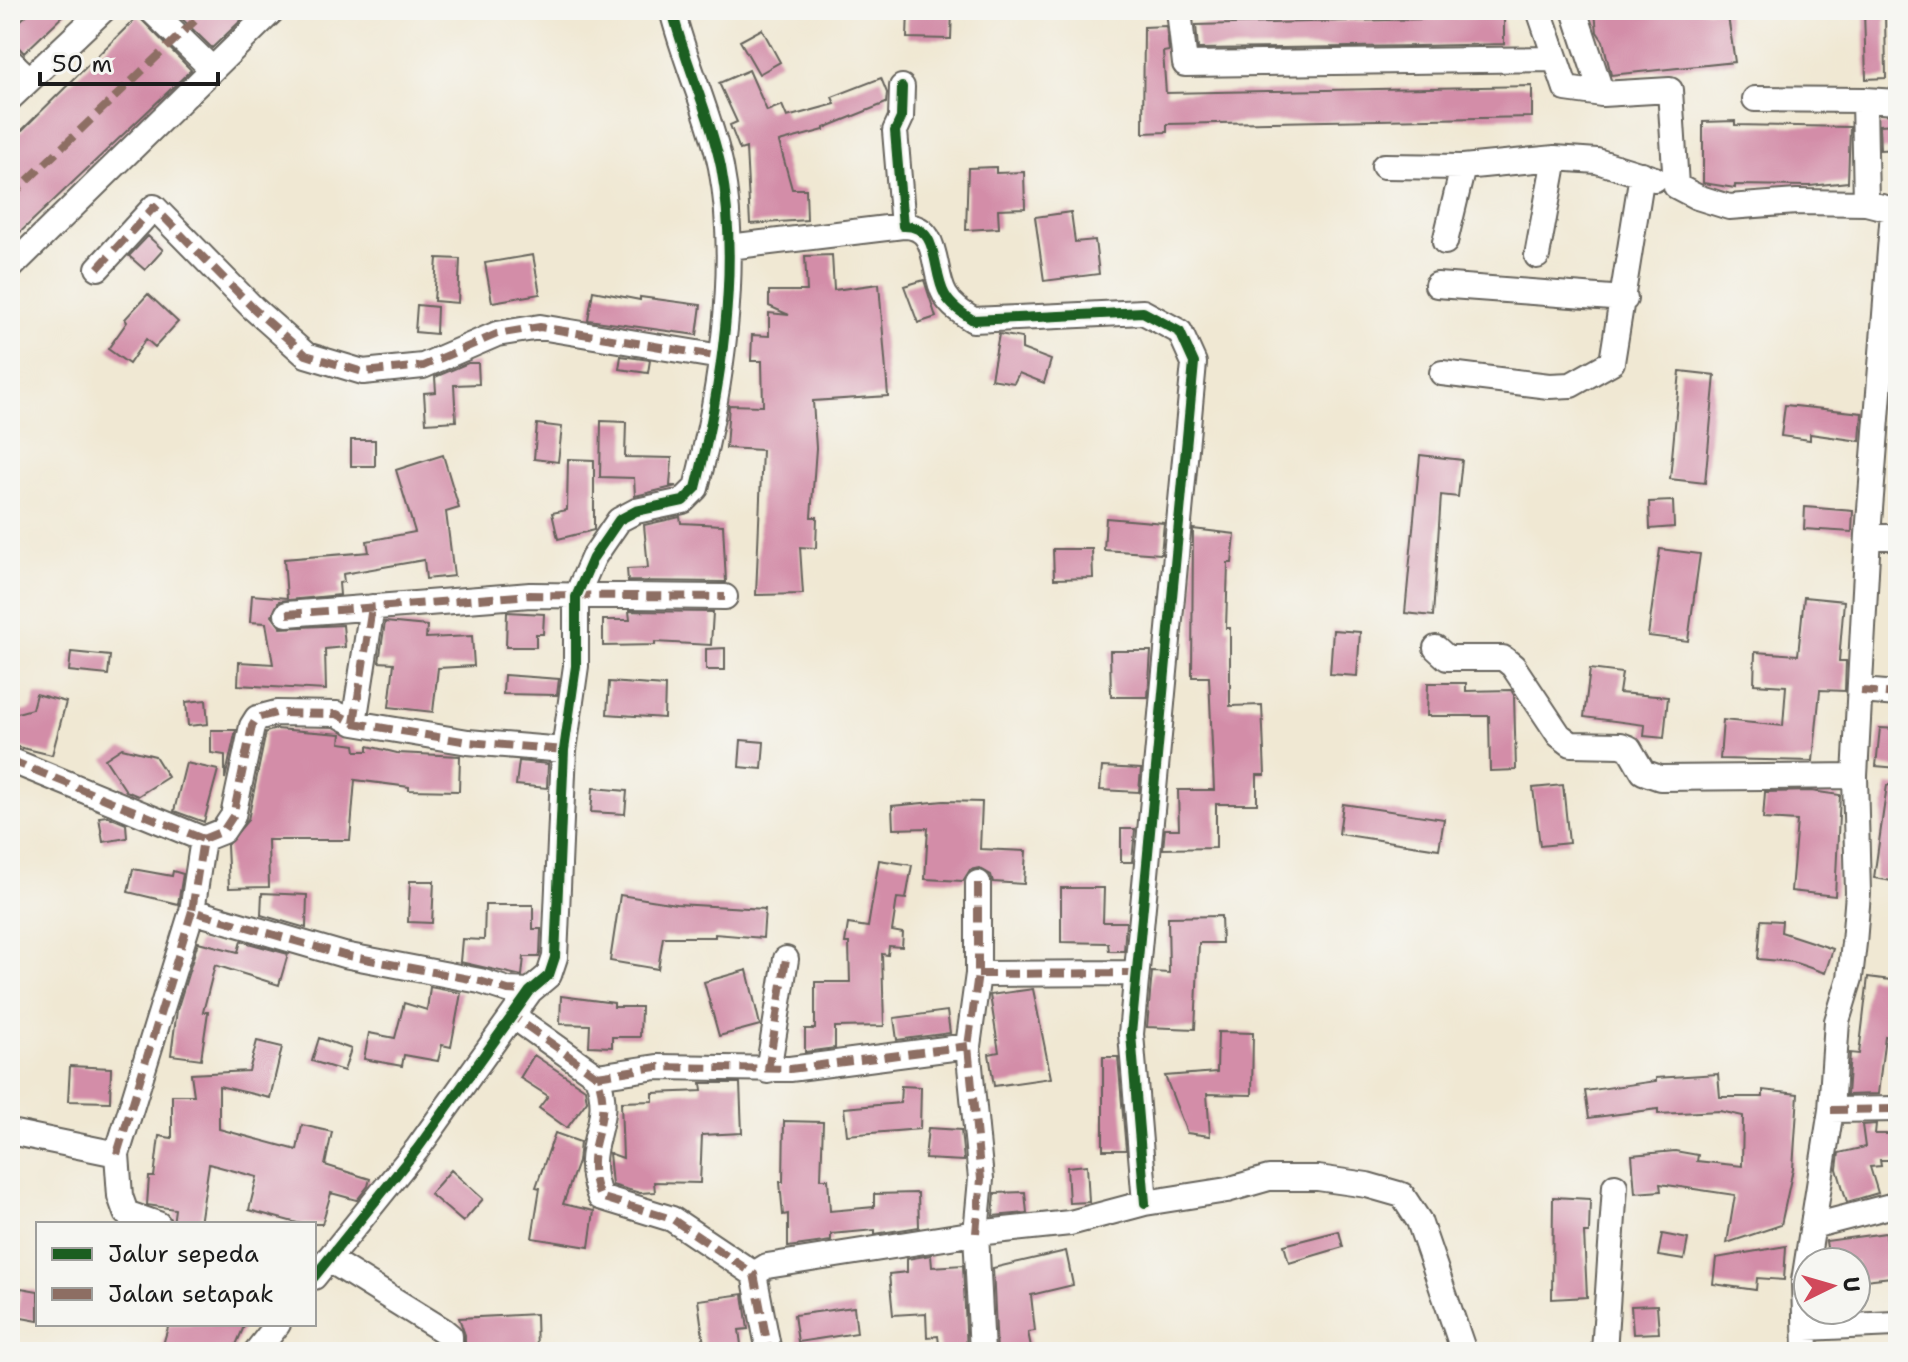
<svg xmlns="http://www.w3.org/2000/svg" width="1908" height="1362" font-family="'Shantell Sans',sans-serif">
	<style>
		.building { fill: #d38da8 }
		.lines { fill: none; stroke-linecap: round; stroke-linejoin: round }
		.minor-casing { stroke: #66635c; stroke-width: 28 }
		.minor { stroke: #fff; stroke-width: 24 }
		.quiet { stroke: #8d6e63; stroke-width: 8; stroke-dasharray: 16 8; stroke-linecap: butt }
		.cycleway-casing { stroke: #f6f6f2; stroke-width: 15 }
		.cycleway { stroke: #1b5e20; stroke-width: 10 }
	</style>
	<rect width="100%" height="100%" fill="#f6f6f2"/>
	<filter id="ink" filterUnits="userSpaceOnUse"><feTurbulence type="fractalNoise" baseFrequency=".0125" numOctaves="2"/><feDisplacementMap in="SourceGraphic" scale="16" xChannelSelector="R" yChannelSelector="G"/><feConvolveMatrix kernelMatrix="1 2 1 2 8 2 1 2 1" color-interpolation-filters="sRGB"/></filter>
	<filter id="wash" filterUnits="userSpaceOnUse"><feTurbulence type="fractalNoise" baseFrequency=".006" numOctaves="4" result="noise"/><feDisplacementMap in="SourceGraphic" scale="32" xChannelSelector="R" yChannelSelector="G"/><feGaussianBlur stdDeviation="1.8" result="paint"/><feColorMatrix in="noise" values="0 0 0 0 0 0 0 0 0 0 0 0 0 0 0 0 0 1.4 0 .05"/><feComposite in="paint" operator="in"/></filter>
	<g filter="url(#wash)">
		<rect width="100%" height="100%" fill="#f0e8d3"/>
		<g id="blocks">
			<path class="building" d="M32,10h37l-45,43 -14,-15v-8z
				M173,10h79l-40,38z
				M908,10h44l-1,29 -44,-1z
				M1612,10h115l8,52 -124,13 -8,-34 -6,-9 -2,-20z
				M1864,10h21l1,68 -20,1z
				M138,16l53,54 -181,172v-100z
				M1504,17v27l-84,2 -222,3 -2,-24z
				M1166,26l3,25 -6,1 3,41 366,-7v31l-365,7v8l-24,1 1,-106z
				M762,29l18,33 -21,12 -19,-33z
				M749,70l18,41 15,-6 5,12 48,-13 -3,-7 49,-19 6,15 -1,10 -62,25v2l-45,12 13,47h14l1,31 -57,4 -4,-76 -6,2 -10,-25 7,-3 -18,-39z
				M1735,121v4l115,2 -2,55 -38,4 -75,-1v3l-32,-5v-61z
				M1897,124l1,25 -18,1 -1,-25z
				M996,167v6l28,-1 1,36 -27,1 1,19 -33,2 2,-62z
				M1071,212l4,30 20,-2 4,34 -55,7 -9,-64z
				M148,236l15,14 -18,20 -16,-14z
				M533,255l7,39 -48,8 -7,-39z
				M832,255l2,35 45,-6 9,112 -75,5 3,47 -5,69h6l-1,31 -16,-1 3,47 -47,1 6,-145 -36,-2 3,-43 34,1 -1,-45h-11l1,-26 17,1v-23l20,2 -20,-9v-15h38l-2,-35z
				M437,258l23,1 -2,44 -24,-2z
				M924,280l12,37 -18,6 -14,-37z
				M593,291l47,9v-3l61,8 -4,30 -109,-15z
				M148,294l30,28 -23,25 -9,-8 -17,25 -21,-15 19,-27 -2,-3z
				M417,305l20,2 -1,27 -21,-2z
				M999,334l23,4v11l29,11 -7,23 -25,-10 -5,10 -23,-4z
				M621,356l29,4 -2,13 -29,-4z
				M468,363h10l1,21 -25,1 2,36 -30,2 -2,-30 12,-1 -1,-15z
				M1680,371l35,4 -10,108 -35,-4z
				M1785,405l77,8 -2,28 -50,-7v6l-29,-4z
				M601,421l25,1 -1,35 47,1 -2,28h7l-42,10 -1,-18 -34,-1z
				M537,424l25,3 -4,35 -24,-3z
				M351,440h24v26h-24z
				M443,455l16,53 -13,4 8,64 -28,3 -2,-19 -81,14 1,8 -5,1 1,12 -61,6 -7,15 9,12 62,-3 2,22 -20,2 1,41 -88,-5 1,-23 34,2 -7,-41 -16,-1 2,-27 35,3 -3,-39 85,-7 -2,-11 48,-9 -19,-62z
				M1420,455l42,5 -4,37 -17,-2 -8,121 -28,-3z
				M568,459l26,1v70l-36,9 -6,-26 15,-3z
				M1673,501l1,26 -24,2 -1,-27z
				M1805,507l48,4 -1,21 -48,-3z
				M680,517l1,6 42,2 3,57 -98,-1 -1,-12 21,-1 -4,-43z
				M1106,518l58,5 -3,31 -57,-4z
				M1193,529l42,5 -3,29h-4l-2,65h4v78l32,-1 3,70h-8v29h-41v44l-53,1 2,-20h14l-1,-39h36l-5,-113h-17z
				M1053,549h39l1,29 -39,1z
				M1660,549l40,5 -12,87 -40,-5z
				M1804,597l40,4 -5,60h7l-1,30 -25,-1 -7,71 -93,-2 3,-39 60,6 3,-40 -32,-2 1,-32 43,3z
				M629,611l84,1 -2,33 -56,-3v3l-52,1v-26h27z
				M507,612l37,2 -1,20h-7v13h-30z
				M385,622l42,4 -1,12 46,-2 2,30 -36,2 -5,44 -44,-5 5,-44 -15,-1z
				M1333,630l27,2 -3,44 -27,-2z
				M725,648v22h-19v-21z
				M1110,651h41l-3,46h-37z
				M71,652l39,4 -2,19 -39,-4z
				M1590,669l32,4 -3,20 49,4 -4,41 -20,-2 1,-11 -61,-8z
				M504,675l55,4 -2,16 -54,-1z
				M609,682l56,4 -1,32 -57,-4z
				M1428,683h38v8l45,-1 3,5 2,75 -26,1 -1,-55h-62z
				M36,694l30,8 -14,53 -42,-10v-30l22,-6z
				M206,700l2,24 -20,2 -2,-24z
				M1880,728l18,1v39l-22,-2z
				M276,729l65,5 -1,9 15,2 1,6h12v-5l29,7 63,3 -1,35 -50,-1v-3l-54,-7 -5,60h-82l1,47 -40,1 -2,-43 21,-25 18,-88z
				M211,730h25l-11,49v-24l-14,-2z
				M741,740l23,2 -2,27 -23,-2z
				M122,748l33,8 13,21 -30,19 -12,-5 -21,-32z
				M519,761l29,3 -1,24 -31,-3z
				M186,763l32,7 -14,52 -30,-11z
				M1102,767l39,2 -2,23 -39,-2z
				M1563,785l6,58 -29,3 -7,-58z
				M1887,785l11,1v96l-24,-4z
				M593,788l34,3 -2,23 -34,-2z
				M1811,791l29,4 -5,101 -44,-5 6,-70 -34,-2 2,-27z
				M944,801l38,1 -2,47 46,2 -2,33 -31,-2 -2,-7 -12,-7 -9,2 -7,11 -38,-2 3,-51 -35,1 -1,-23z
				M1343,804l101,15 -5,30 -100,-15z
				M107,816l19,8 1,14 -24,4 -4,-25z
				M1121,829h14l-3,33h-11z
				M879,860l33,5 -6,34 -9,-1 -5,33 11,2 -1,14 -13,-1 -1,9 -6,-1 2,72 -49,1v21l-30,4v-23h10v-47h35l-1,-39h-4l3,-19 20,3z
				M133,869l39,7 1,-5 10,3 -5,30 -50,-12z
				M410,881h24l-2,42 -24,-1z
				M1061,888h43l-1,34h23l-2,29h-15l-1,-8 -47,-1z
				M262,893l45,2 -1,33 -45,-13z
				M620,895l56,9 89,5 -2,29 -48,-4v3h-52l-5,32 -48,-8z
				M485,905h48v24h8l-1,25 -1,3h-15l-2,19 -62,-14 2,-23 22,1z
				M1221,916l1,27h-23l-4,86 -48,-2 5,-55 17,1 -1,-56z
				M1761,920l21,1 -1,11 52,17 -8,24 -32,-11 -35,-3z
				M241,941l47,13 -9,31 -64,-20 -12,47h5l-7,47 -30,-4 6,-45 21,-68 40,10z
				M747,970l13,55 -41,11 -15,-54z
				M1868,977l30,4v58l-13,-3 -7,58 -31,1 3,-42 9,1z
				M430,987l31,6 -10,54 -9,-2 -4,16 -34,-6 -2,11 -38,-7 5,-26 26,5 9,-35 23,7z
				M1033,989l18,89 -57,8 -5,-32 10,-2 -9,-57z
				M561,996l53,7v4h27l-1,30h-28v10l-23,-1 1,-21 -30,-1z
				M947,1011l3,22 -53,7 -3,-22z
				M1218,1032l35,1 -1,62 -45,-1 3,42 -23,-3 -22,-57 52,-4z
				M319,1038l32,11 -7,22 -32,-10z
				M257,1041l25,6 -12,51 -51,-12v43l78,21 5,-25 30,7 -7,33 45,14 -2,7 -11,14 -26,-7 -9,31h-21l-52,-14 8,-33 -48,-13 -9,60h-27l2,-15 -28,-4 2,-28h5l5,-41 13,2v-43h22l-3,-21 58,-3z
				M534,1055l51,34 2,12 -20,27 -28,-20 9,-12 -28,-18z
				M1103,1057h15l8,93h-23z
				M70,1066l41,2 -1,34 -42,-1z
				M1718,1074l2,23h43v-7l35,4 -5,75 -12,56 -54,18 8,-48 -75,-11 1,7 -26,2 -3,-38 43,-4 23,4 -1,6 45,5 1,-50 -23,-5 -62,3v-5l-69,9 -4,-27 71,-10v-3z
				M701,1083h39l2,50 -40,2 -2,48 -46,-1 1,10 -15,1 -28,-8 -3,-32 14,5 -2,-56 32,-1v-8l49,-2z
				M901,1086l20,1 -1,42 -73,6 -3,-27 56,-5z
				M784,1121l39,1 -2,57h7l2,32 44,-4v-13l44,-1 1,34 -44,7v-4l-44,4v7l-43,6v-33l-5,1 -3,-33h3z
				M1876,1124l-1,10h22l1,26h-18l1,6 -11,1 8,26 -31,9 -10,-33 2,-16 26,-6 -3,-22z
				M928,1128l33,2 3,31 -39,-2z
				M555,1133l25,9 -2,20 -15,42 31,7 -5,36 -57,-9 8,-50 -4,-1z
				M1087,1165l2,37 -20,1 -2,-36z
				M451,1170l32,29 -20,23 -33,-28z
				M1025,1192l2,21 -34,3 2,-23z
				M1553,1197l37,2 -1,34h-5l3,64 -35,2z
				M1339,1231l4,16 -54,16 -5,-18z
				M1886,1233l5,44 -35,4v-19h-27l-3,-21z
				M1662,1234l26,5 -4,21 -26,-4z
				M1786,1246l-2,34 -27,-2 -1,12 -43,-6 3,-26z
				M1066,1251l7,34 -42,10 4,36 -7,1 4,20h-35l-4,-84z
				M931,1255l1,12 31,-2 4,87h-27l-2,-16 -11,1 -1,-24 -33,2 -4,-41 18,-2v-13z
				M21,1288l17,3v30l-22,-4z
				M743,1294l5,35 -9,1 3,22h-37l-7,-52z
				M1657,1305l2,28 -26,1 -2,-28z
				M854,1307l3,26 -59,9 -4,-27z
				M536,1314l1,38h-72v-17l-6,-17z
				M169,1324h76l-12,28h-59l-12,-4z"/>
		</g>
	</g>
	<g filter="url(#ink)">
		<use href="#blocks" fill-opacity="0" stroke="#66635c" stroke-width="2"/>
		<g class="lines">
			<defs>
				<path id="minor" d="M151,10l61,59
					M1179,10l6,54 369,-5
					M1539,10l27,79 36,5 68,-4 6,96 21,11 32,10 68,-5 69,1 32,8
					M1574,10l28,84
					M10,61l19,18
					M902,87l-1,31 -6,13 8,95c38,-1 28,45 42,69 6,11 17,18 28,25l170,-8 37,20 14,31 -63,671 14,169
					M10,98l93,-88
					M1755,99l109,1
					M1384,166l79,1 92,-9 42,3 58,18
					M1866,203l-2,-103 34,2
					M1445,242l18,-75
					M729,247l174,-21
					M1537,256l18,-98
					M10,268l263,-258
					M98,268l56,-61 99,101 53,47 57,17 60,-6 74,-32 43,-7 181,30
					M1437,285l188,14
					M1442,373l107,13 22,-1 41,-23 30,-188
					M1868,535l30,3
					M287,614l243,-19 195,2
					M1436,648l11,10h56l10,8 46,69 12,9 50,1 8,3 14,24 17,6 195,-2
					M1861,691l37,3
					M354,723l18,-116
					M10,760l193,79 -11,72 152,44 136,26 28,9 22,1
					M203,839l20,-8 10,-15 19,-90 5,-8 19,-5 61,1 17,9 114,19 96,8
					M978,883v91l-10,72 13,133 -5,54 6,119
					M978,974l158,-1
					M513,1016l84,60c19,51 -19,67 3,121l72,22 82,55 15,78
					M768,1071l18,-112
					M597,1076l60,-9 133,2 178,-23
					M1831,1110l67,-1
					M10,1132l107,22
					M158,1224l-32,-11 -6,-17 -3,-42 75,-243
					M1813,1226l85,-22
					M328,1259l116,72 6,5v16
					M754,1274l13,-8 209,-33 94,-10 75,-20 82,-13 42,-12h49l49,7 35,10 17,26 45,131
					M314,1277l104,-129 112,-157 19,-16 6,-18 9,-207 12,-84v-69l17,-39 26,-38 17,-9 47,-10 13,-13c25,-98 44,-221 25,-321 -11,-53 -36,-104 -49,-157
					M1806,1328l89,-4
					M256,1352l22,-28
					M1604,1352l11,-166
					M1806,1352l-2,-71 27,-171 6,-89 13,-43 4,-35 4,-50 -3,-117 13,-241 25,-324"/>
			</defs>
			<use href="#minor" class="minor-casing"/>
			<use href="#minor" class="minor"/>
			<path class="quiet" d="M10,15l5,-5
				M10,197l196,-187
				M98,268l56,-61 99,101 53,47 57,17 60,-6 74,-32 43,-7 181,30
				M287,614l243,-19 195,2
				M1861,691l37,3
				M354,723l18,-116
				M10,760l193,79 -11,72 152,44 136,26 28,9 22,1
				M203,839l20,-8 10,-15 19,-90 5,-8 19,-5 61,1 17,9 114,19 96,8
				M978,974l158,-1
				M517,1009l-4,7 84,60c19,51 -19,67 3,121l72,22 82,55 15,78
				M768,1071l18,-112
				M597,1076l60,-9 133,2 178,-23
				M1831,1110l67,-1
				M117,1154l75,-243
				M976,1233l5,-54 -13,-133 10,-72v-91"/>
			<defs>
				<path id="cycleway" d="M902,87l-1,31 -6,13 8,95c38,-1 28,45 42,69 6,11 17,18 28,25l170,-8 37,20 14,31 -63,671 14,169
					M314,1277l104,-129 112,-157 19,-16 6,-18 9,-207 12,-84v-69l17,-39 26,-38 17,-9 47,-10 13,-13c25,-98 44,-221 25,-321 -11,-53 -36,-104 -49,-157"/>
			</defs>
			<use href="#cycleway" class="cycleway-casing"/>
			<use href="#cycleway" class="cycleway"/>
		</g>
	</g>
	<rect width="1908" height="1362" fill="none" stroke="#f6f6f2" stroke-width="40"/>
	<rect x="36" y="1222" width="280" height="104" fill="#f6f6f2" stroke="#9f9f9c" stroke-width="2"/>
	<rect x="52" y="1248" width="40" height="12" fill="#1b5e20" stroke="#9f9f9c" stroke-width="2"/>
	<text x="108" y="1262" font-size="24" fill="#1c1c1c">Jalur sepeda</text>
	<rect x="52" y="1288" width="40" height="12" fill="#8d6e63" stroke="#9f9f9c" stroke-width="2"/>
	<text x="108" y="1302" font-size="24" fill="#1c1c1c">Jalan setapak</text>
	<g transform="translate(1832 1286) rotate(85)"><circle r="38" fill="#f6f6f2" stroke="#9f9f9c" stroke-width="2"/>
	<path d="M0-6L14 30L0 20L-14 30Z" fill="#d1495b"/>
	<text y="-12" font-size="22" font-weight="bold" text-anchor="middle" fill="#1c1c1c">U</text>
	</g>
	<path d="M40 72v12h178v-12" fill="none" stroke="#1c1c1c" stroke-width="4"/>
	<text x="52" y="72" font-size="24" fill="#1c1c1c" stroke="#f6f6f2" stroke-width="6" paint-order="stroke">50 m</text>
</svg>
